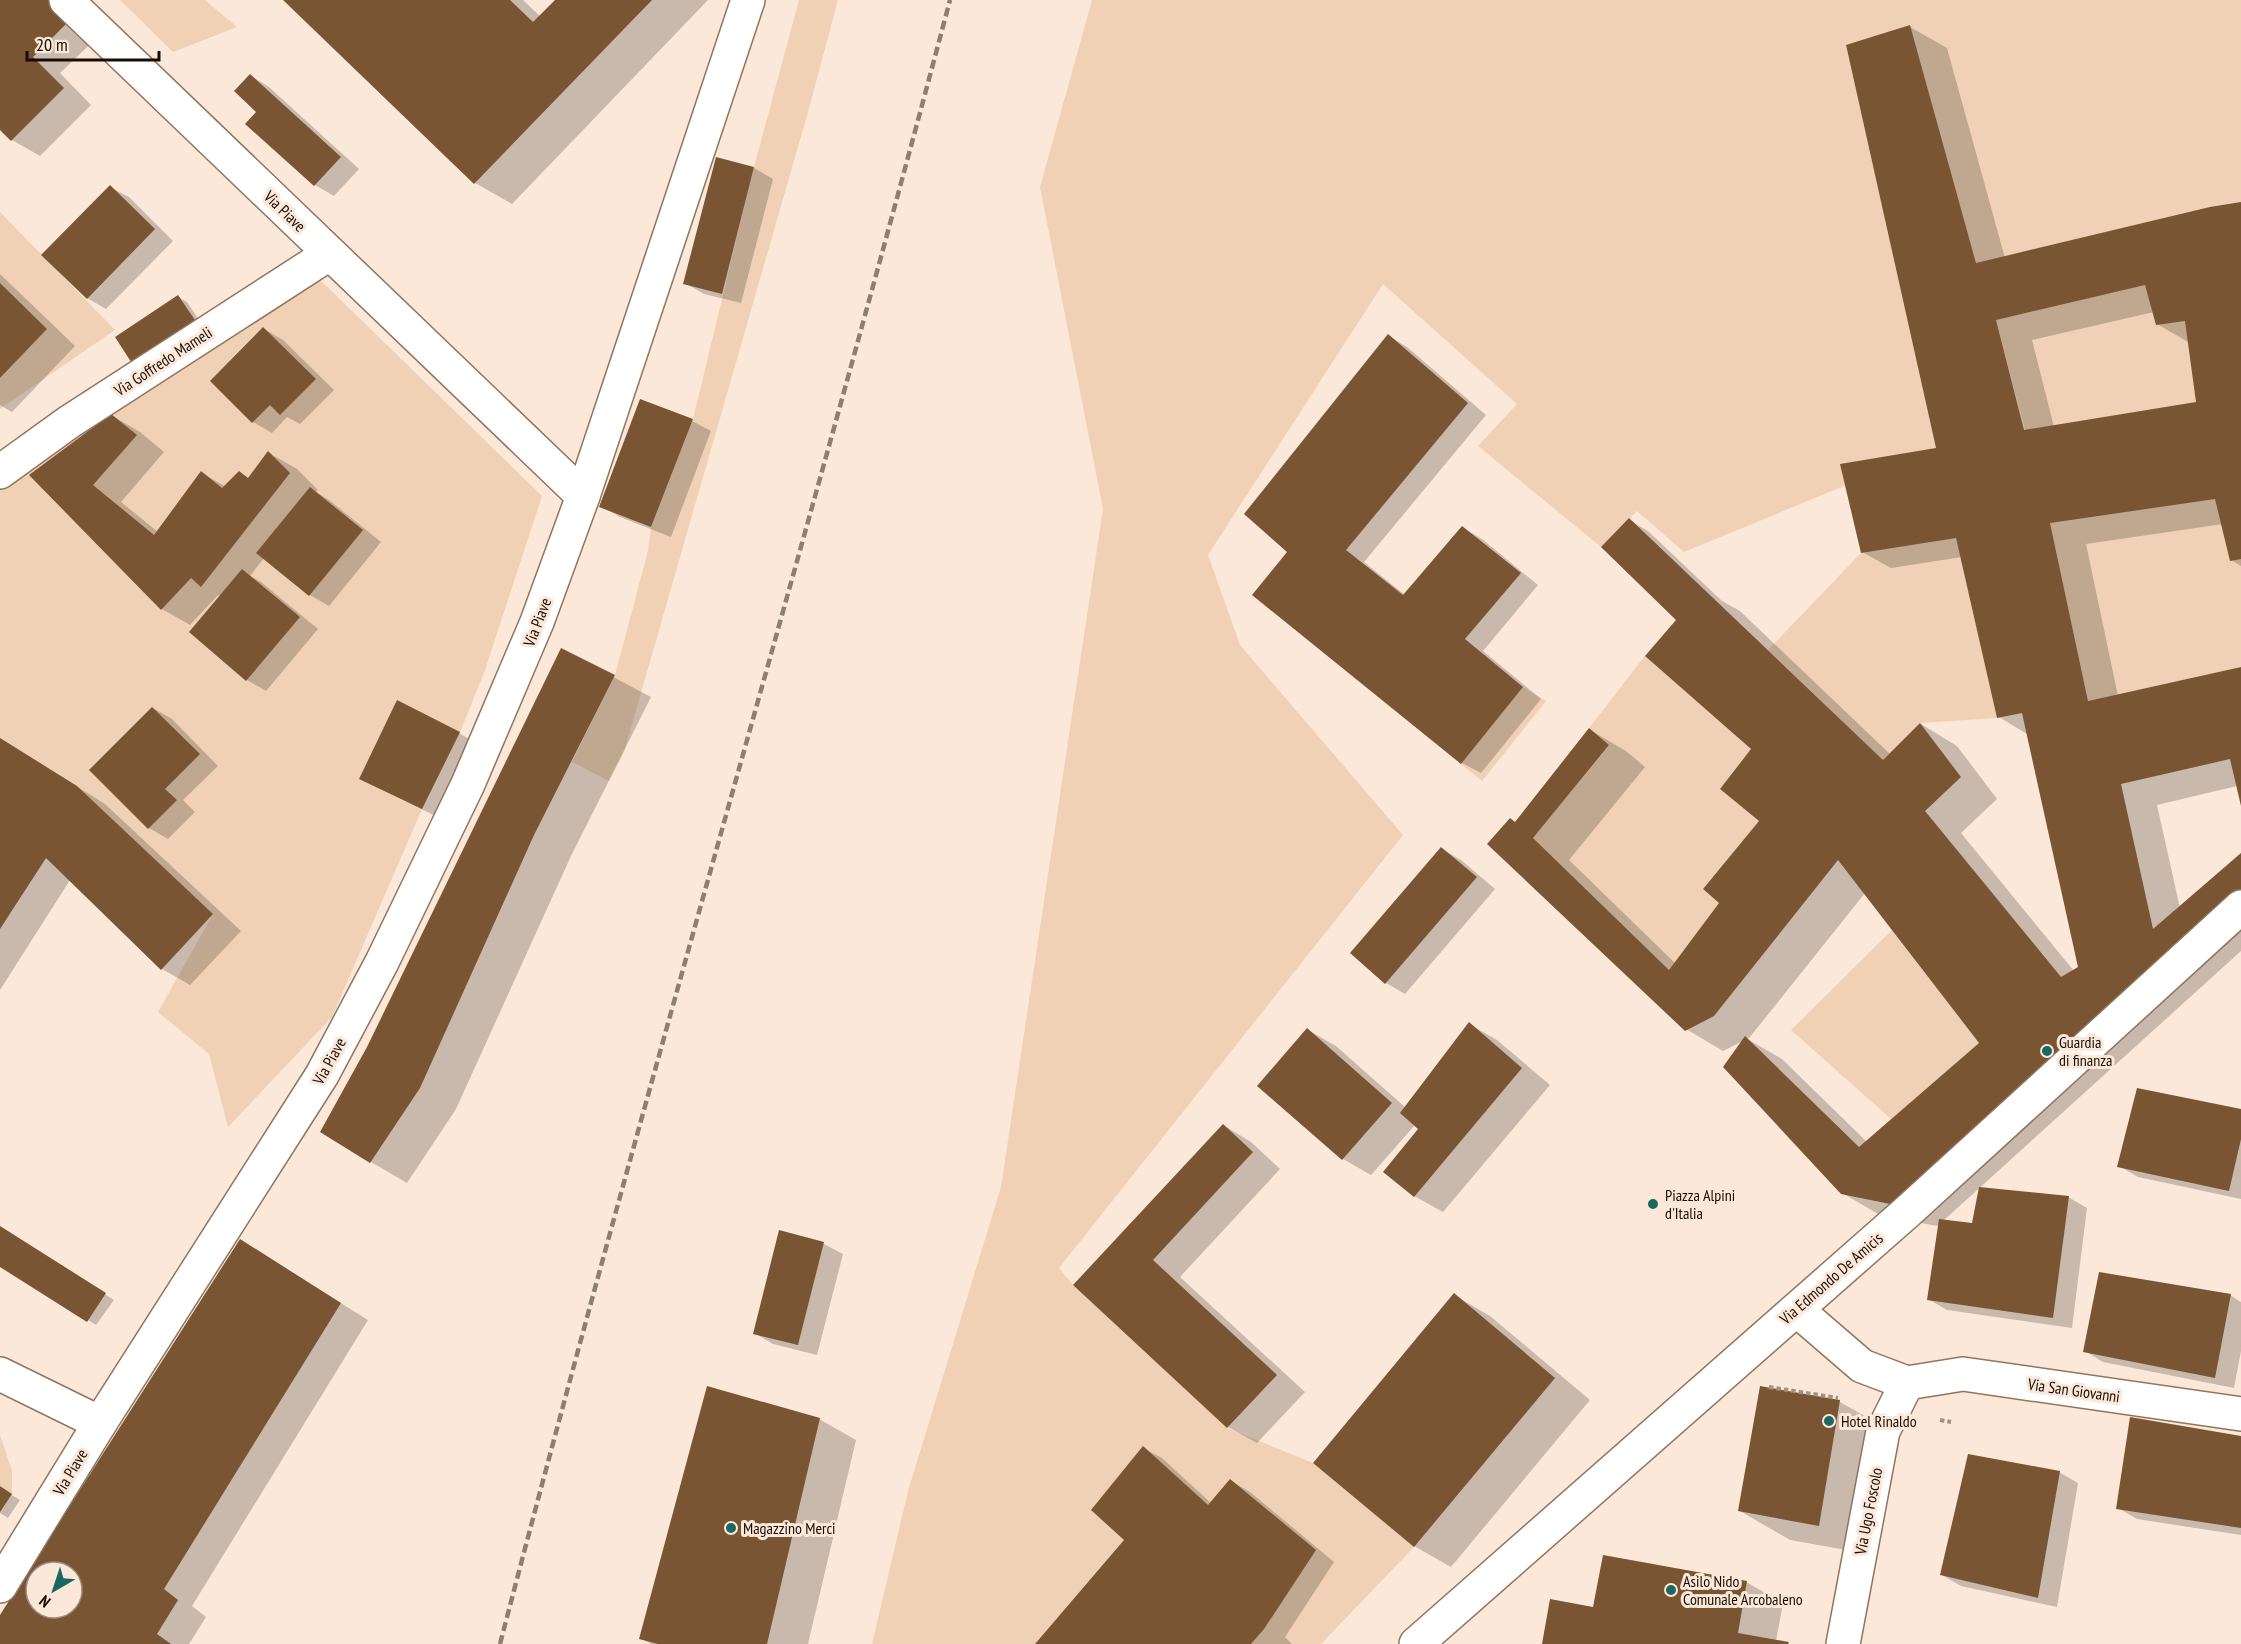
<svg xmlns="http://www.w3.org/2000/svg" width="2241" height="1644" font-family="'PT Sans Narrow',sans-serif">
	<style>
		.green { fill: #f0d1b5 }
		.shadow { fill: #0003; fill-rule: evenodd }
		.building { fill: #795533; fill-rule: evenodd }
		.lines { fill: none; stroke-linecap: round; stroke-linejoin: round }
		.minor-casing { stroke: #90755c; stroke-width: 36 }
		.primary-casing { stroke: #90755c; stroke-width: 36 }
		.path { stroke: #a19184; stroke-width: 4; stroke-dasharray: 4.5 3; stroke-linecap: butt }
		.minor { stroke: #fff; stroke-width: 33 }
		.primary { stroke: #fff; stroke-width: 33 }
		.rail { stroke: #8d7e72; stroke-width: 4.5; stroke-dasharray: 9 4.5; stroke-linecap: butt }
		.poi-dot { fill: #1b6764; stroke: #fbe8d8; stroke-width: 2 }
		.labels { text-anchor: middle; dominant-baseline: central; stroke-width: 6; stroke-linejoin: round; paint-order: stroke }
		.street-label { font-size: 16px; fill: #160c04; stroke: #fbe8d8 }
		.poi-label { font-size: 16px; fill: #160c04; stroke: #fbe8d8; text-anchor: start }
	</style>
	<rect width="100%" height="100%" fill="#fbe8d8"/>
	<path class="green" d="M120,0h85l32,27 -64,25z
		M799,0h39l-30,112 -184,640 -15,29 -37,-19 43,-87 33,-124 3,-24 42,-108 61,-252z
		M1092,0h1149v667l-153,34 -38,-178 -54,-203 -20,-57 -66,-238 -64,21 90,402 -252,104 -47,-41 -36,36 -123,-101 39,-42 -134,-120 -175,271 32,90 163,190 -344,433 14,17 154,143 86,35 101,84 -93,97h-449l36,-153 93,-304 102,-678 -63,-322z
		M0,212l115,118 -115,79v-31l47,-49 -47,-46z
		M313,273l229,223 -57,174 -25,62 -38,77 -90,208 -104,110 -19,-73 -51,-42 55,-98 -136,-128 -77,-48v-253z
		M1956,538l41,180 -77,5 -37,37 -115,-110 93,-97z
		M1645,656l106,93 -31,40 39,32 -56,68 16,14 -50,67 -136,-132 76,-92 -20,-18z
		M1523,687l23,14 -64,80 -21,-17z
		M1892,930l87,113 -88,76 -100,-89z
		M0,1435l12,36v23l-12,-8z"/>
	<path class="shadow" d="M0,0l106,29 -46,44 31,32 -51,51 -28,-16 -12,-12z
		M286,0h237l18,17 16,-17h151l-196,204 -37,-21z
		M1910,27l37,21 58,210 236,-55v363l-10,-6 -8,-36 -137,20 32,152 123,-28v136l-4,-18 -80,19 23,103 61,-53v96l-298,270 31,4 94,-28 19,11 -15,120 -125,-18 -19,-11 12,-76 -3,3 -57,-11 -38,-22 -97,-153 -22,11 -37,-22 -170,-206 74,-93 36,21 19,16 -76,93 106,103 46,-60 40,-82 -8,-72 -75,-130 -49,-99 19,11 74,70 18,10 151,144 30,-31 36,22 40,53 -36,34 113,138 6,-3 -53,-234 -28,-17 -37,-160 -71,11 -29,-16 77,-101zM2154,312l3,12 33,19 8,60 -144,24 -22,-87zM1865,893l116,150 -114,99 -85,-83 -35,-20 3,-2z
		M251,76l18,11 90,82 -25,27 -19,-11 -68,-61 11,-13z
		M717,158l37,10 19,11 -32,124 -37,-9 -19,-11z
		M110,187l19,10 44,44 -67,68 -19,-11z
		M0,274l75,72 -63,66 -12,-7z
		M178,297l9,5 20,30 -62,40z
		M264,329l19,11 51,50 -34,34 -13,-7 -15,16 -19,-11z
		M1389,336l18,11 79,68 -122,147 41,33 58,-67 19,11 56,46 -55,66 58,48 -60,74 -19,-10 -173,-211z
		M111,415l29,17 24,20 -43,50 37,30 44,-59 24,14 13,-14 10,6 20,-26 28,16 21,21 -2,2 13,8 52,42 -52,64 -19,-11 -46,-37 -14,18 11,6 57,47 -52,62 -19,-11 -56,-48 30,-35 -3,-2 -28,30 -28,-16 -131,-134z
		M692,421l19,10 -40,106 -51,-20 -19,-11z
		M562,650l89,47 -80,159 -115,253 -49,74 -36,-21 -3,-114z
		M153,708l19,11 46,47 -35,34 12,12 -27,27 -19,-11 -58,-58z
		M459,733l19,11 -37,75 -80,-41z
		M0,738l105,66 136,127 -51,54 -28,-16 -92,-89 -70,110z
		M1442,849l19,11 34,29 -90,105 -19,-11 -34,-30z
		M1469,1024l28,16 53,45 -107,127 -29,-16 6,-67 -5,-4 -44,50 -28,-16 -35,-129 28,16 70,62z
		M2241,1110v89l-103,-22 -19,-11z
		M1223,1125l28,17 29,27 -100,108 125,115 -48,51 -29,-16 -153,-142z
		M0,1228l114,72 -18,25 -96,-60z
		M780,1232l44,12 19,10 -26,101 -44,-11 -19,-11z
		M241,1241l127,79 -176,286 14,11 -17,27h-189v-27zM36,1572h36v36h-36z
		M1454,1295l36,21 100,84 -139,167 -37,-21z
		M2230,1295l11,7v49l-7,37 -131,-26 -18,-11z
		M1761,1388l79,14 51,29 -22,123 -79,-14 -50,-29z
		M819,1419l37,21 -48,204h-157l-10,-6z
		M2241,1438v97l-104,-16 -19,-11z
		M1143,1448l19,10 49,45 20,-22 19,11 84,70 -49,75 7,7h-255l90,-105z
		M2059,1472l19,11 -21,124 -96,-21 -19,-11z
		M0,1488l20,12 -12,18 -8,-5z
		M1746,1582l37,21 -7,38 13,3h-245l51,-35z"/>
	<path class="building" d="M0,0h66l12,12 -45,45 31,31 -53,53 -11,-11z
		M283,0h227l23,22 22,-22h97l-178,184z
		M1910,25l66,238 234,-56 31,-5v357l-11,2 -15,-62 -165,24 38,178 153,-34v139l-11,-47 -109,25 32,145 88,-76v40l-341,313 -59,-12 -118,-127 22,-31 114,111 120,-104 -141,-183 -124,156 -29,15 -198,-187 23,-26 5,4 74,-94 20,17 -76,93 136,132 50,-67 -16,-14 56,-68 -39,-32 31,-40 -106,-93 31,-36 -75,-73 28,-29 254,242 37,-37 41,54 -36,34 136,166 17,-10 -56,-254 -25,5 -41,-180 -95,15 -21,-89 96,-16 -90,-403zM2145,285l11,40 29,-4 11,81 -172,28 -28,-110z
		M250,74l91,83 -27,29 -69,-62 11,-12 -22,-21z
		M716,157l38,10 -32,127 -39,-10z
		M110,185l45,44 -68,70 -46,-44z
		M0,283l47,46 -47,49z
		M178,295l21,31 -64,42 -20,-31z
		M263,327l53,52 -36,36 -10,-10 -18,18 -42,-42z
		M1388,334l80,69 -122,147 57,45 59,-69 59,47 -56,66 58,48 -62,77 -209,-169 35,-43 -43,-38z
		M640,399l53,20 -42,108 -52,-20z
		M111,414l26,21 -44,50 61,50 47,-64 21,17 17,-17 9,7 20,-27 22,22 -89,114 -10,-9 -30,32 -132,-135z
		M310,487l53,43 -54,66 -53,-43z
		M242,569l58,48 -54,64 -57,-49z
		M561,648l54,27 -81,160 -114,253 -50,75 -50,-31 47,-85z
		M397,700l63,32 -38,77 -63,-30z
		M152,707l48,47 -35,35 12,11 -29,29 -59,-59z
		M0,738l77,48 136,128 -52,56 -115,-112 -46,71z
		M1441,847l36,30 -92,107 -35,-31z
		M1469,1022l53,46 -108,129 -31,-25 35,-43 -18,-16z
		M1307,1028l85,75 -50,57 -85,-74z
		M2137,1088l104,21v30l-12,52 -112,-24z
		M1223,1124l30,28 -100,108 124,115 -50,53 -154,-143z
		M1979,1187l90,9 -16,122 -126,-18 12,-81 33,4z
		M0,1226l106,67 -19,29 -87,-55z
		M779,1230l45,12 -26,103 -45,-11z
		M240,1239l101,64 -177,286 14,11 -21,34 14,10h-171v-29zM36,1572h36v36h-36z
		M2099,1272l132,22 -16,84 -132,-26z
		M1454,1293l101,85 -141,169 -101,-84z
		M707,1386l113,32 -53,226h-109l-19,-5z
		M1760,1386l80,14 -21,126 -81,-15z
		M2130,1417l111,19v92l-125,-19z
		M1143,1446l65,59 22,-26 86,71 -52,79 -13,15h-216l89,-104 -33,-30z
		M1968,1454l92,17 -22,127 -98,-23z
		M0,1486l12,8 -12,18z
		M1603,1555l144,26 -9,52 51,9 -1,2h-246l8,-45 43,8z"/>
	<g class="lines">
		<defs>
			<path id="minor" d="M66,0l517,496
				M0,472l69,-50 260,-168
				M1797,1310l65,56 45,17 56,-9 278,40
				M0,1374l100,49
				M1416,1644l491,-432 334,-305
				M1843,1644l40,-213 24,-48"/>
			<path id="primary" d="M0,1586l100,-163 222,-348 60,-113 86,-178 69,-162 46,-126 165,-496"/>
		</defs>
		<use href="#minor" class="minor-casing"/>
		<use href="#primary" class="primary-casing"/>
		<path class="path" d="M1769,1387l69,11
			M1940,1420l11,2"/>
		<use href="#minor" class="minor"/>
		<use href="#primary" class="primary"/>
		<path class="rail" d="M500,1644c143,-550 305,-1095 450,-1644"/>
	</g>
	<g class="poi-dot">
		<circle cx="2047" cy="1051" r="6"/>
		<circle cx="1653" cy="1204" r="6"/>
		<circle cx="1829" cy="1421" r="6"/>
		<circle cx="731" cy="1528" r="6"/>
		<circle cx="1671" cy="1590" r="6"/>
	</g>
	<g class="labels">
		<g class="street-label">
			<text transform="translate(285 211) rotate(44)">Via Piave</text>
			<text transform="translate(163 361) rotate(-33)">Via Goffredo Mameli</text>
			<text transform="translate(537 622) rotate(-69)">Via Piave</text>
			<text transform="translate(329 1061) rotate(-61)">Via Piave</text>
			<text transform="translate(1831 1278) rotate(-41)">Via Edmondo De Amicis</text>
			<text transform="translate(2074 1390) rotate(8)">Via San Giovanni</text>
			<text transform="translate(70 1472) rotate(-59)">Via Piave</text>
			<text transform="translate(1868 1511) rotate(-79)">Via Ugo Foscolo</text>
		</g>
		<g class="poi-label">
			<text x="2059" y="1042">Guardia<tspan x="2059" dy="18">di finanza</tspan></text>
			<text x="1665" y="1195">Piazza Alpini<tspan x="1665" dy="18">d'Italia</tspan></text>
			<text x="1841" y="1421">Hotel Rinaldo</text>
			<text x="743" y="1528">Magazzino Merci</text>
			<text x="1683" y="1581">Asilo Nido<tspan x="1683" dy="18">Comunale Arcobaleno</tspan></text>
		</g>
	</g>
	<g transform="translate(54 1590) rotate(219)"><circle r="28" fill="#fbe8d8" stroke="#9f9083" stroke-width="1.5"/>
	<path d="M0-4.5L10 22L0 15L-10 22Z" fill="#1b6764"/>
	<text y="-9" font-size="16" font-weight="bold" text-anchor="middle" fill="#160c04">N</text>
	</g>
	<path d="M27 51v9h132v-9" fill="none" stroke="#160c04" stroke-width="3"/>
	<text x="36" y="51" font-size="18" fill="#160c04" stroke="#fbe8d8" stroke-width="4.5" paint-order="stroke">20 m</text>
</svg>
